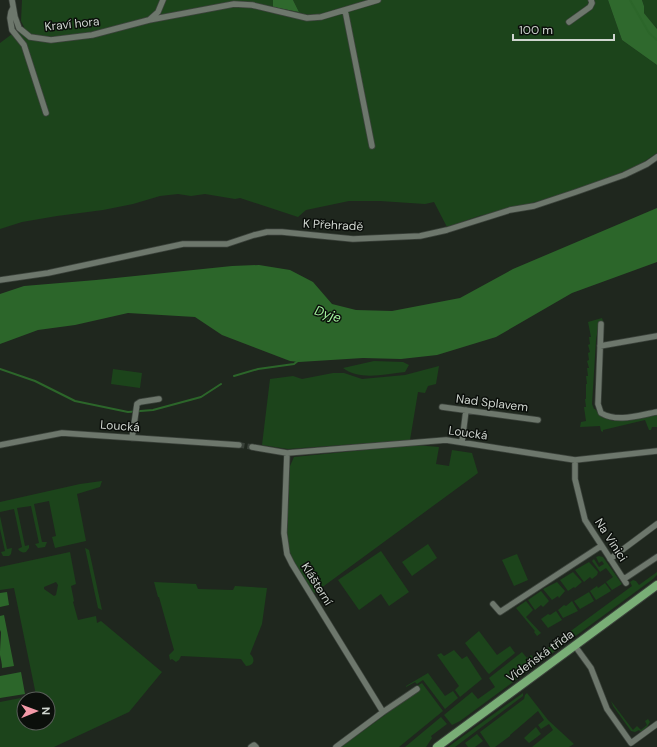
<svg xmlns="http://www.w3.org/2000/svg" width="657" height="747" font-family="'DM Sans',sans-serif">
	<style>
		.green { fill: #1c441b; fill-rule: evenodd }
		.forest { fill: #2f692d }
		.water { fill: #2c662a }
		.lines { fill: none; stroke-linecap: round; stroke-linejoin: round }
		.stream { stroke: #2c662a; stroke-width: 2 }
		.street-tunnel { stroke: #394139; stroke-width: 5.5; stroke-dasharray: 5.5 3; stroke-linecap: butt }
		.street-casing { stroke: #3c433c; stroke-width: 7 }
		.primary-casing { stroke: #3c433c; stroke-width: 10 }
		.street { stroke: #6d776c; stroke-width: 5.5 }
		.primary { stroke: #79ae76; stroke-width: 8 }
		.labels { text-anchor: middle; dominant-baseline: central; stroke-width: 3; stroke-linejoin: round; paint-order: stroke }
		.street-label { font-size: 12px; fill: #cfd5cf; stroke: #0b0f0b }
		.water-label { font-size: 13px; font-style: italic; fill: #a4f69f; stroke: #0b0f0b }
	</style>
	<rect width="100%" height="100%" fill="#1f271e"/>
	<path class="green" d="M22,0h251v7l26,5 -6,-12h315l14,40 35,25v88l-15,10 -26,12 -41,15 -53,16 -43,10 -32,11 -13,-25 -9,2 -45,-3h-31l-43,9 -8,7 -58,-19 -5,1 -30,-5 -14,2 -13,-2 -18,2 -27,8 -30,6 -46,6 -35,6 -22,7v-186l12,-9 12,-7 -3,-6z
		M642,0h15v29l-13,-16v-7z
		M602,318l2,6 -2,1v-3h-3l-3,18 -4,64 2,5h1l7,8 11,4 44,-7v13h-5l-1,3h-2l-4,-10 -42,10v2l-2,-1 -1,-5 -20,1 1,-5 5,-1 -2,-14h2l-1,-8h1v-15h1l-1,-8h2l-1,-8h2l-2,-7 2,-1 -1,-7 2,-1 -2,-7 2,-1 -1,-7h2l-3,-15z
		M374,361l29,1 6,3 -4,7c-20,2 -45,9 -62,-4z
		M439,366l-3,18 -8,2 -3,7 -7,-1 -8,48 -122,9 -26,-4 8,-66 23,-3 9,3 31,-6h11l18,6 43,-4z
		M113,369l29,4 -2,15 -29,-4z
		M415,445l24,2 -3,17 13,2 3,-16 20,3 6,20 -165,121c-7,-13 -17,-25 -22,-39 -3,-7 -3,-15 -4,-22l3,-67 4,-9z
		M102,481l-2,6 -23,7 9,47 -31,7 -3,-11 4,-1 -7,-35 -15,3 8,38h5l-2,5 -7,1 -3,-4 4,-1 -8,-37 -14,2 8,38 4,-1v3l-3,4c-3,1 -6,0 -8,-3l4,-2 -8,-38 -14,3v-10l80,-18z
		M0,516l7,33 5,-1 -1,6 -2,2h-6l-2,-4 4,-1 -5,-22z
		M428,544l9,14 -25,18 -10,-14z
		M85,548l4,2 13,60 -4,-2z
		M381,551l28,41 -20,14 -8,-12 -22,16 -21,-30z
		M70,552l6,32 -5,2 3,15 -1,1 5,18 18,-4 1,7 4,-2 61,51 -33,40 -75,35h-54v-45l36,-7 -22,-107 -14,2v-23zM56,582l2,3 -2,10 -2,1 -10,-7v-2zM24,699h24v24h-24z
		M517,554l11,26 -14,6 -12,-26z
		M599,556l4,1 19,27 -10,6 -6,-8 7,-5 -7,-9 -6,4 -8,-11 2,-2 5,8 5,-3 -2,-3 -3,2 -3,-6z
		M589,562l9,10 -1,3 -5,4 -2,-2 -6,5 -9,-12z
		M573,572l9,10 -7,6 -1,-1 -6,4 -8,-11z
		M657,572v3l-4,4 -193,142 -8,4 -8,-10 28,-23 6,7 17,-12 -6,-9 33,-26 5,6 4,-3 3,3 98,-72 -2,-4 3,-2 3,1 3,4z
		M154,582l42,2 2,5 35,1 2,-4 32,2 -5,36 -12,30c6,5 4,12 -4,12l-5,-7 -60,-3 -2,4 -3,2 -4,-3 -2,1 -1,-5 5,-5 -15,-53h-1z
		M557,582l8,9 -6,7 -1,-2 -6,4 -9,-11z
		M605,583l6,8 -15,9 -6,-9 7,-5 1,2z
		M541,591l8,10 -6,6 -2,-2 -6,5 -7,-10z
		M589,592l5,9 -14,8 -6,-8z
		M526,601l7,9 -7,7 15,16 -4,3 -3,-4 1,-1 -19,-23z
		M572,601l6,10 -15,7 -5,-8 6,-5 2,1z
		M556,611l6,9 -14,8 -7,-9 7,-5 2,1z
		M479,631l18,24 13,-9 5,7 -26,21 -2,-2 -22,-29z
		M454,650l8,9 5,-3 15,23 -22,18 -5,-7 4,-4 -22,-31 4,-2 3,3z
		M428,673l17,23 8,-5 5,7 -13,11 -22,-29 -6,4 -2,-2 -9,5v-1z
		M422,683l21,28 -44,36h-58l78,-57 -2,-4z
		M523,693v3l-68,51h-7z
		M527,693l21,27 26,24 -5,3h-37l21,-17 -4,-6 -8,5 -3,-4 6,-5 -6,-9 -28,24v1l-15,11h-5l-10,-15 44,-33 1,-4z
		M611,701l22,29 4,-4 4,4 6,-5 -2,-4 3,-2 2,3 -3,5 -6,5 -2,-2 -4,2 -4,-1 -18,-25z
		M441,717l6,7 -16,12 1,2 -6,9h-21z
		M536,727l5,7 -12,9 -5,-5z
		M477,734l6,7 -8,6h-7l-3,-4z"/>
	<path class="forest" d="M273,0h20l6,12 -26,-5z
		M608,0h34l2,6v7l13,16v36l-35,-25z"/>
	<path class="water" d="M657,208v54l-85,31 -76,44 -59,18 -36,4 -38,-1 -64,4 -9,-1 -68,-26 -27,-18 -67,-4 -53,12 -37,5 -38,14v-50l24,-8 72,-6 136,-14 27,-1 31,5 23,12 19,22 24,6 36,1 68,-13 53,-29z
		M7,592l2,13 -9,2v-14z
		M4,615l10,51 -12,2c0,-5 -1,-8 -2,-13 0,-8 1,-17 1,-23l-1,-2v-14z
		M21,672l4,22 -25,4v-22z"/>
	<g class="lines">
		<path class="stream" d="M630,0l19,33 8,7
			M0,369l35,12 40,20 53,11 25,-2 48,-13 20,-13
			M234,376l24,-7 36,-5 5,-4"/>
		<path class="street-tunnel" d="M239,445l13,2"/>
		<defs>
			<path id="street" d="M12,0l3,17 4,11 11,9 21,3 41,-5 57,-15 85,-16 18,1 55,13 14,-1 57,-17
				M13,8l-2,4 -1,6 2,12 12,15 22,68
				M345,10l27,136
				M149,20l9,-8 5,-12
				M569,22l21,-15 2,-4 -1,-3
				M0,280l48,-7 135,-29h44l27,-9 13,-3h15l71,7 67,-3 27,-6 63,-20 24,-4 42,-14 48,-17 23,-11 10,-7
				M601,324l-3,80 3,9c17,10 38,2 56,-1
				M600,346l57,-10
				M442,407l96,13
				M132,438l5,-34 3,-2 19,-3
				M462,442l4,-32
				M0,445l62,-12 177,12
				M252,447l35,6 159,-13 129,20 82,-9
				M287,453l-3,80 3,21 5,10 91,148
				M575,460v19l10,41 41,63
				M610,559l47,-35
				M624,579l33,-22
				M493,604l7,8 101,-66
				M575,646l16,22 16,41 24,34 26,-19
				M251,747l3,-2 2,2
				M336,747l47,-35 34,-23"/>
			<path id="primary" d="M437,747l220,-162"/>
		</defs>
		<use href="#street" class="street-casing"/>
		<use href="#primary" class="primary-casing"/>
		<use href="#street" class="street"/>
		<use href="#primary" class="primary"/>
	</g>
	<g class="labels">
		<g class="street-label">
			<text transform="translate(72 24) rotate(-6)">Kraví hora</text>
			<text transform="translate(333 225) rotate(3)">K Přehradě</text>
			<text transform="translate(492 403) rotate(7)">Nad Splavem</text>
			<text transform="translate(120 426) rotate(4)">Loucká</text>
			<text transform="translate(468 433) rotate(8)">Loucká</text>
			<text transform="translate(611 540) rotate(57)">Na Vinici</text>
			<text transform="translate(317 584) rotate(58)">Klášterní</text>
			<text transform="translate(540 656) rotate(-36)">Vídeňská třída</text>
		</g>
		<g class="water-label">
			<text transform="translate(328 314) rotate(18)">Dyje</text>
		</g>
	</g>
	<g transform="translate(36 711) rotate(89)"><circle r="19" fill="#0b0f0b" stroke="#595e59"/>
	<path d="M0-3L7 15L0 10L-7 15Z" fill="#f39aa8"/>
	<text y="-6" font-size="11" font-weight="bold" text-anchor="middle" fill="#cfd5cf">N</text>
	</g>
	<path d="M513 34v6h101v-6" fill="none" stroke="#cfd5cf" stroke-width="2"/>
	<text x="519" y="34" font-size="12" fill="#cfd5cf" stroke="#0b0f0b" stroke-width="3" paint-order="stroke">100 m</text>
</svg>
